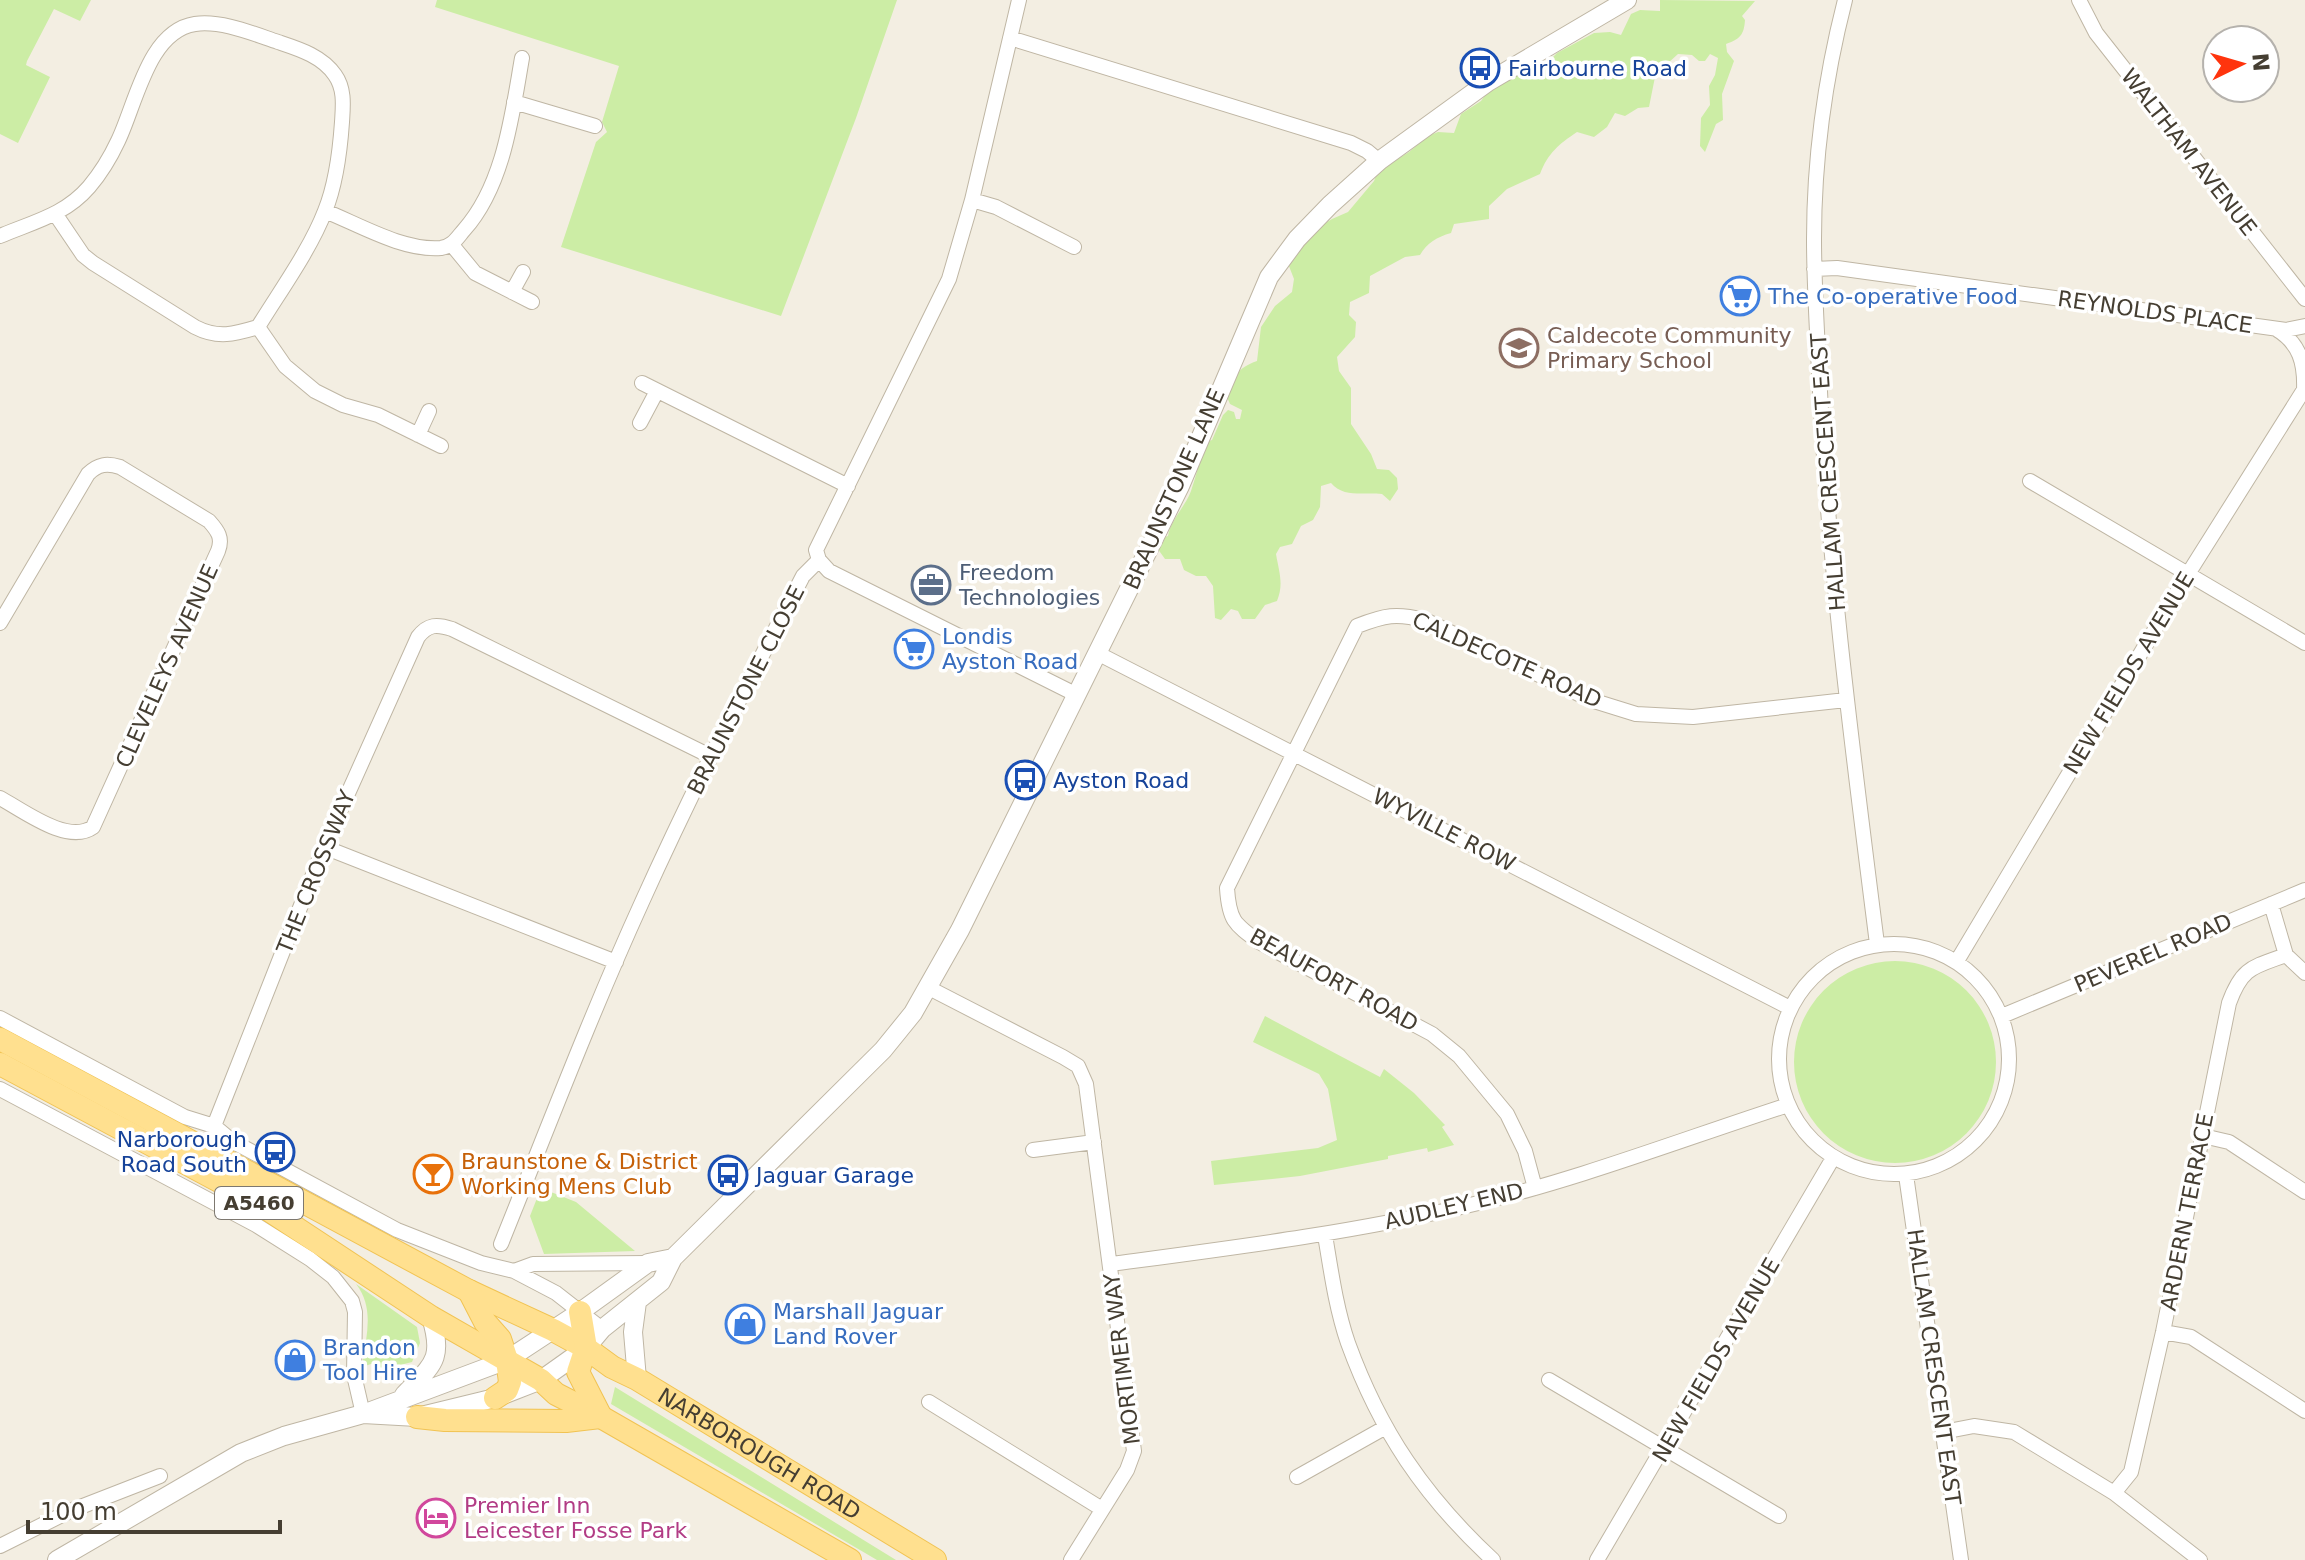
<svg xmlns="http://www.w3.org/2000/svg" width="2305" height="1560" font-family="'DejaVu Sans',sans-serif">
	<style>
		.green { fill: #cceda5 }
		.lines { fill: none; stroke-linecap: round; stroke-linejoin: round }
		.minor-casing { stroke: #bfb6a4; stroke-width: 16 }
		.tertiary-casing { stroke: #bfb6a4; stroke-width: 20 }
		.primary-casing { stroke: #f1c353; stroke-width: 24 }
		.minor { stroke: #fff; stroke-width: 14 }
		.tertiary { stroke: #fff; stroke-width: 18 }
		.primary { stroke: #ffe08f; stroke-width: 22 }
		.labels { text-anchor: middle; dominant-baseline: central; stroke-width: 7; stroke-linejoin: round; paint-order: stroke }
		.shield { fill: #fff; stroke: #7d7870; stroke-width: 2 }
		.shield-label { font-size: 20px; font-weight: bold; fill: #453e32 }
		.transit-label { font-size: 22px; fill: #164399; stroke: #fff; text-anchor: start }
		.street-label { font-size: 22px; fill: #453e32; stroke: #fff }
		.shop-label { font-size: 22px; fill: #366cbe; stroke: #fff; text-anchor: start }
		.education-label { font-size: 22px; fill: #785e54; stroke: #fff; text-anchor: start }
		.service-label { font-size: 22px; fill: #4e5e75; stroke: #fff; text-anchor: start }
		.food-label { font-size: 22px; fill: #c56008; stroke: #fff; text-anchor: start }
		.hotel-label { font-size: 22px; fill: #b23c85; stroke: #fff; text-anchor: start }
	</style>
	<rect width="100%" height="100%" fill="#f3eee2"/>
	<path class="green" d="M0,0h91l-11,21 -26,-12 -27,52 -1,4 24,12 -32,66 -18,-9z
		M437,0h460l-41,118 -75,198 -220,-69 35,-105 11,-10 -5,-10 17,-56 -184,-59z
		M1660,0l95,1 -13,15 3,4c-1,15 -5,19 -19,24l1,8 7,9 -12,33 1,26 -7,4 -11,28 -5,-6 1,-28 9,-13 -1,-19 6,-11 3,-17 -8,-4 -5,7h-6l-7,-6 -14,-1 -11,10 -10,3 -8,40 -11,1 -13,8 -10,-3 -8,14 -13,10 -17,-5c-18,12 -29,21 -37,42l-33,15 -18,17v13l-35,5 -3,9c-14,4 -24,10 -31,22l-15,2 -35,19 -1,17 -19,9 -1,13 7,7 -1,15 -18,20 2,14 12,17v36l20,30 6,15 12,1 8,8 1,11 -8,12 -8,-7c-20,-2 -38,4 -51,-11l-10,3 -1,21 -7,13 -12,6 -9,18 -12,3 -4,7c3,18 8,30 1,47l-12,4 -10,14h-13l-4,-8 -7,-2 -10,11 -6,-2 -2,-32 -7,-10h-10l-12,-6 -4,-11h-15l-10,-14 4,-6 9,-3c2,-15 17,-29 23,-45 5,-15 9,-32 15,-49l6,-2 11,-25 5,-5 6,2 2,7h4l2,-9 -12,-6 -4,-9c8,-18 11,-27 31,-34l4,-34 14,-21 17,-14 2,-13 -7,-18 11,-21 34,-21 16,-7 26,-31 4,-10 31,-19 19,-16 10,-4 16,1 7,-19 20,-13 10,-14 37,-21 19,-3 10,-10 37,-20 16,-1 11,3 10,-21 9,-4 20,1z
		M1794 1062a101 101 0 1 1 202 0a101 101 0 1 1-202 0Z
		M1265,1016l115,61 4,-8 30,24 31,32 -3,2 12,18 -26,7 -1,-4 -39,8v3l-88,17 -86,9 -3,-24 107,-13 19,-8 -9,-51 -9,-15 -66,-32z
		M541,1188l35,14 59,49 -91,3 -14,-38z
		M356,1284l61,43 3,16 -8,19 -31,8 -7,-7 -9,3 -2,-6c4,-27 11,-53 -7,-76z
		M615,1387l281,173h-19l-266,-156z"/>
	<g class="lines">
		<defs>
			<path id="minor" d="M1845,0c-20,78 -31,158 -31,239 0,45 3,89 5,133 9,192 34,382 58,572
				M2079,0l17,33 209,266
				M1010,38l341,105 16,8 12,10
				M514,102l81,24
				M972,200l24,7 78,40
				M325,211c35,14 78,40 116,37 12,-2 16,-10 23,-18 40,-45 48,-115 58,-172
				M56,215l27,40 10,8 102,64c23,12 40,7 63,0l27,39 30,25 28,14 35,10 63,31
				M0,236c33,-14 65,-21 89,-49 11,-13 22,-31 29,-46 18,-37 30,-110 77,-117 26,-4 59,10 83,18 21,7 44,14 57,33 10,14 8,31 7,47 -2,29 -6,62 -17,89 -15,39 -45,80 -67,116
				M452,245l23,28 57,29
				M1814,269l23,-1 449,62 19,-4
				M512,292l11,-20
				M2276,329c24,14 29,35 28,61
				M642,383l206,103
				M640,423l17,-32
				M418,435l11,-24
				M2030,481l275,162
				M819,560l10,11 248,124
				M0,623l88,-149c10,-10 19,-11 32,-7l89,54c9,10 14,17 9,30l-125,276c-25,18 -69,-16 -93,-29
				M1097,653l693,355
				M324,847l292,115
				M2271,904l15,51 19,18
				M1779 1059a115 115 0 1 1 230 0a115 115 0 1 1-230 0Z
				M1957,961l231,-387 117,-186
				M929,988l134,69 15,9 8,18 48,367 -7,19 -56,90
				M2002,1016l303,-126
				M0,1018l185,99 29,9 18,15 165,89 84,33 33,8 42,22 46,36
				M0,1089l256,136 54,34 23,18 19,24 3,11 -1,63 9,39
				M214,1126l110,-279 94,-210c10,-13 19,-13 34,-8l258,127
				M2203,1136l26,6 76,50
				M1033,1150l61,-8
				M1906,1175l55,385
				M1535,1188l-10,-37 -18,-37 -48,-58 -27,-22 -173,-92c-25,-18 -30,-22 -32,-54l130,-262c28,-11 39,-13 68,-6l166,80 45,14 57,3 153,-17
				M1325,1235c6,36 11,73 23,108 32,88 76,153 145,217
				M501,1244c46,-114 90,-230 141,-342 50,-111 105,-218 161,-326l16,-16 -3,-10 133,-271 23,-79 47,-200
				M1111,1264c120,-16 240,-31 359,-59 107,-25 213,-66 318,-100
				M514,1271l19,-7 115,-1
				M2163,1332l28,5 114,74
				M1549,1380l230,136
				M929,1402l173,107
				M1943,1432l31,-6 40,6 100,61 86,67
				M1297,1477l89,-50
				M2114,1493l17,-21 32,-140 66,-329c13,-36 24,-36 57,-48
				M0,1546l70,-35 90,-35
				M1597,1560l236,-402"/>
			<path id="tertiary" d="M637,1379l-4,-47 4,-30
				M404,1395c29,-31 40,-35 27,-78
				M363,1414l54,3 78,-19 46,-18 45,-32 16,-19 59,-47 12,-24 210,-208 30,-37 47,-83 220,-444 89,-209 28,-38 33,-34 49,-44 109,-79 139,-82
				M57,1560l184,-107 43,-17 79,-22 144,-54 73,-48 68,-49 25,-5"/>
			<g id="primary">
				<path id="s1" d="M0,1039l469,252 84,39 33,18 26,19 25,12 298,181"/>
				<path d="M0,1064l249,133 182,120 110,63 15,14 45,23 249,143"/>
				<path d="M469,1291l16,31 15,17 7,21 3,22 -3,8 -12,8"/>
				<path d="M580,1312l6,36 -8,24 23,45"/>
				<path d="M417,1417l28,3 121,1 34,-4"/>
			</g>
		</defs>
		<use href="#minor" class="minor-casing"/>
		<use href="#tertiary" class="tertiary-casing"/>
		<use href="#primary" class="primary-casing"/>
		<use href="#minor" class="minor"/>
		<use href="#tertiary" class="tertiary"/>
		<use href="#primary" class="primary"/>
	</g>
	<defs>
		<symbol id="bus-ring" viewBox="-11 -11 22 22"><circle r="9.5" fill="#fff" stroke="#1a4fb4" stroke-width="1.5"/><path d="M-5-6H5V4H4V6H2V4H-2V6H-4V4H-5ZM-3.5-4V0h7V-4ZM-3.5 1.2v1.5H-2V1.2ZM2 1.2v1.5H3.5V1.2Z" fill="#1a4fb4"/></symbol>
		<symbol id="supermarket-ring" viewBox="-11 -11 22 22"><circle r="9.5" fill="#fff" stroke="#3f7fe0" stroke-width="1.5"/><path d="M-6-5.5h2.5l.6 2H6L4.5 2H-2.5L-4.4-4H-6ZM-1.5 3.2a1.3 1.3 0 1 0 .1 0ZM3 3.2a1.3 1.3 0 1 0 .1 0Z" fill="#3f7fe0"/></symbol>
		<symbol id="school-ring" viewBox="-11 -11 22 22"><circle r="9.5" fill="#fff" stroke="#8d6e63" stroke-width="1.5"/><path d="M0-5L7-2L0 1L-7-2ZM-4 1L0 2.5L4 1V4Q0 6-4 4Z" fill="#8d6e63"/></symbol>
		<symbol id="office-ring" viewBox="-11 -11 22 22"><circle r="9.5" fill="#fff" stroke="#5c6f8a" stroke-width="1.5"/><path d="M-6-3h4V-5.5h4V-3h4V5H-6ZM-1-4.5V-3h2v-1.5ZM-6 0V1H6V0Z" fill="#5c6f8a"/></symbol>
		<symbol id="bar-ring" viewBox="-11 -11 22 22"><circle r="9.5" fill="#fff" stroke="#e8710a" stroke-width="1.5"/><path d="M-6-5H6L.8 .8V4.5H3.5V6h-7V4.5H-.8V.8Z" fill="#e8710a"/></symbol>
		<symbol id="shop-ring" viewBox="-11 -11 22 22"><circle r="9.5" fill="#fff" stroke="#3f7fe0" stroke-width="1.5"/><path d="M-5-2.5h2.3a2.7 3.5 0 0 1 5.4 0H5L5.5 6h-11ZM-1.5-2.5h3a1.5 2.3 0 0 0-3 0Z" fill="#3f7fe0"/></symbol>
		<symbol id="hotel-ring" viewBox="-11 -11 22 22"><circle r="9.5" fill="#fff" stroke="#d1479c" stroke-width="1.5"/><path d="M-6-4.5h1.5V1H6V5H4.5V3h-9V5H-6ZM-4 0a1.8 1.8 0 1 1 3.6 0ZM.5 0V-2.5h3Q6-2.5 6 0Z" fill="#d1479c"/></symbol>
	</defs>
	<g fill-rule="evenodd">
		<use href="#bus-ring" x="1458" y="46" width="44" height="44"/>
		<use href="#supermarket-ring" x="1718" y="274" width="44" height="44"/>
		<use href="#school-ring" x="1497" y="326" width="44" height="44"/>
		<use href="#office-ring" x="909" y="563" width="44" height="44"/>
		<use href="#supermarket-ring" x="892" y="627" width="44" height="44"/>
		<use href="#bus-ring" x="1003" y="758" width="44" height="44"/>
		<use href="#bus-ring" x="253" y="1130" width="44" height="44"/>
		<use href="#bar-ring" x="411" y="1152" width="44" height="44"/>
		<use href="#bus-ring" x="706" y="1153" width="44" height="44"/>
		<use href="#shop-ring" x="723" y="1302" width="44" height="44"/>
		<use href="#shop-ring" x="273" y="1338" width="44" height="44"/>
		<use href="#hotel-ring" x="414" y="1496" width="44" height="44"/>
	</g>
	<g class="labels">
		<rect class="shield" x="215" y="1187" width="88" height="32" rx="6"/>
		<g class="shield-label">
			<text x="259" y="1203">A5460</text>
		</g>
		<g class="transit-label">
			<text x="1508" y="68">Fairbourne Road</text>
			<text x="1053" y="780">Ayston Road</text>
			<text x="247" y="1139" text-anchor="end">Narborough<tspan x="247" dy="25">Road South</tspan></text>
			<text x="756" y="1175">Jaguar Garage</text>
		</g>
		<g class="street-label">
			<text transform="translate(2189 152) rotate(52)">WALTHAM AVENUE</text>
			<text transform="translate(2155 312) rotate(8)">REYNOLDS PLACE</text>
			<text transform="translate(1828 472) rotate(-94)">HALLAM CRESCENT EAST</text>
			<text transform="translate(1174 489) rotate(-66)">BRAUNSTONE LANE</text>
			<text transform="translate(1507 660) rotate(24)">CALDECOTE ROAD</text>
			<text transform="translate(167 666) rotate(-66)">CLEVELEYS AVENUE</text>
			<text transform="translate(2129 673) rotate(-59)">NEW FIELDS AVENUE</text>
			<text transform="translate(746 690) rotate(-63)">BRAUNSTONE CLOSE</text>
			<text transform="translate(1444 830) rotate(27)">WYVILLE ROW</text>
			<text transform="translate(316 872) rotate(-68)">THE CROSSWAY</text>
			<text transform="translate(2153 953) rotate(-23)">PEVEREL ROAD</text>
			<text transform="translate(1334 980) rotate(29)">BEAUFORT ROAD</text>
			<text transform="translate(1454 1206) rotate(-13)">AUDLEY END</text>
			<text transform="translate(2187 1212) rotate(-79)">ARDERN TERRACE</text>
			<text transform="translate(1122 1359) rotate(-97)">MORTIMER WAY</text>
			<text transform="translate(1716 1360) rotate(-60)">NEW FIELDS AVENUE</text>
			<text transform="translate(1934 1367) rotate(82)">HALLAM CRESCENT EAST</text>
			<text stroke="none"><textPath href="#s1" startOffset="866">NARBOROUGH ROAD</textPath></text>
		</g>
		<g class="shop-label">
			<text x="1768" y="296">The Co-operative Food</text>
			<text x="942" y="636">Londis<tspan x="942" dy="25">Ayston Road</tspan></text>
			<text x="773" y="1311">Marshall Jaguar<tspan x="773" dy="25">Land Rover</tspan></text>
			<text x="323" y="1347">Brandon<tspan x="323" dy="25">Tool Hire</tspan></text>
		</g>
		<g class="education-label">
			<text x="1547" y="335">Caldecote Community<tspan x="1547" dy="25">Primary School</tspan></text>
		</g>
		<g class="service-label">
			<text x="959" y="572">Freedom<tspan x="959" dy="25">Technologies</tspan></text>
		</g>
		<g class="food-label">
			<text x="461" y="1161">Braunstone &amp; District<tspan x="461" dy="25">Working Mens Club</tspan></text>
		</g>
		<g class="hotel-label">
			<text x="464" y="1505">Premier Inn<tspan x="464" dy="25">Leicester Fosse Park</tspan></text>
		</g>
	</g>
	<g transform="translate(2241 64) rotate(85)"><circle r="38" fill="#ffffff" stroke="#b5b2ad" stroke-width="2"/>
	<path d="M0-6L14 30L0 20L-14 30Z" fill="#ff340d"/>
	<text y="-12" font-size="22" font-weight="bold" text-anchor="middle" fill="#453e32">N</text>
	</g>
	<path d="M28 1520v12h252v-12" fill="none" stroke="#453e32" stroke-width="4"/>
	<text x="40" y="1520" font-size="24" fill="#453e32" stroke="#ffffff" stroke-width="6" paint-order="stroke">100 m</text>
</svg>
